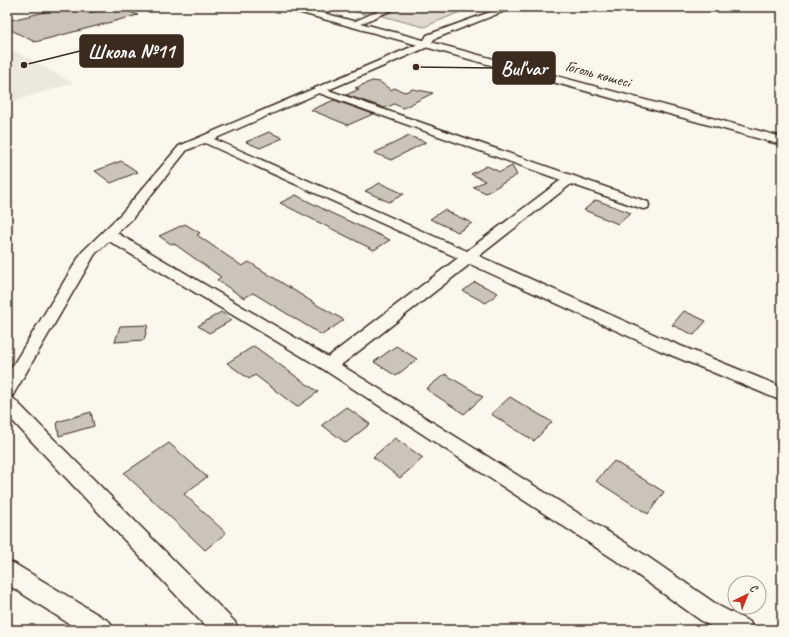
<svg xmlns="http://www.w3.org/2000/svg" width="789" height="637" font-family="Caveat,sans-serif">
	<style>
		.built { fill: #ede8dd }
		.green { fill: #dfd9ce; stroke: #8d8276 }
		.building { fill: #ccc4b9; stroke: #3b2a1e }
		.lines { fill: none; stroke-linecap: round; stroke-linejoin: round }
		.minor-casing { stroke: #3b2a1e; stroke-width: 3 }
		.major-casing { stroke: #3b2a1e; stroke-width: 3 }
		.minor { fill: #fbf7ec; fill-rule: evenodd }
		.major { fill: #fbf7ec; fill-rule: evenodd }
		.labels { text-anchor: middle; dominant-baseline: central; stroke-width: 3; stroke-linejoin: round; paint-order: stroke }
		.far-street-label { font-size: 16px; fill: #3b2a1e; stroke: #fbf7ec }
		.leader { fill: none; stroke: #3b2a1e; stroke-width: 1.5 }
		.callout-dot { fill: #3b2a1e; stroke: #fbf7ec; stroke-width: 1.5 }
		.callout { fill: #3b2a1e; stroke: #3b2a1e; stroke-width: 1.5 }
		.callout-label { font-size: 20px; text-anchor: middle; font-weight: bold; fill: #fff }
	</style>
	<rect width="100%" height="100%" fill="#fbf7ec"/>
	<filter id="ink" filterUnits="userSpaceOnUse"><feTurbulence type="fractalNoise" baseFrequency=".025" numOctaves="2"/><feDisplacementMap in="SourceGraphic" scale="8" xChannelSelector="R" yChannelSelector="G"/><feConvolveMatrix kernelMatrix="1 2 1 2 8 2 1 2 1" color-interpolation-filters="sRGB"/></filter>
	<g filter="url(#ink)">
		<path class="built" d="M7,47l66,36 -66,20z"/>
		<path class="green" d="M336,7h66l-27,10z
			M405,7h67l-48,20 -42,-11z"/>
		<path class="building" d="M66,7h7l15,6 29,-6 21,8 -103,27 -28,-14v-7z
			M372,81l8,1 11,8 3,-2 11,4 8,-3 20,4 -30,15 -9,-4 -9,4 -39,-13 13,-6 -4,-1z
			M334,100l39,14 -25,11 -37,-15z
			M269,132l14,6 -23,10 -14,-6z
			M409,136l17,6 -35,18 -17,-7z
			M121,161l17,11 -27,11 -16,-12z
			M487,166l13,6 12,-6 5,9 -31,18 -13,-6 12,-6 -14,-7z
			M380,183l24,11 -15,8 -24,-11z
			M296,195l35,18 59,27 -16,10 -94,-47z
			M596,200l35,13 -13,11 -34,-14z
			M444,210l28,13 -14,9 -28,-13z
			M185,224l15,9 -3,2 45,31 7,-4 73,46h1l21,12 -22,15 -69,-42 -9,5 -27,-18 4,-3 -48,-34 -2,1 -12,-8z
			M475,282l23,11 -12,10 -23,-12z
			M684,311l22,10 -12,14 -22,-10z
			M221,312l11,8 -23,13 -11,-7z
			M148,325l-4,15 -29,2 5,-16z
			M254,346l40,29 24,17 -21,15 -42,-32 -6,4 -22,-16z
			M396,346l21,13 -21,17 -22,-14z
			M445,374l38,23 -19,17 -38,-25z
			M510,397l42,25 -18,19 -43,-27z
			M346,407l24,17 -24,19 -24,-18z
			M91,412l3,14 -35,10 -2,-14z
			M395,438l28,20 -23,20 -27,-21z
			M169,443l38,34 -23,17 42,39 -21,17 -81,-77z
			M614,461l50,31 -16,22 -52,-33z"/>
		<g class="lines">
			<defs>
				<path id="minor" d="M387,7h11l-42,19 -7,-2z
					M504,7h11l-81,32 -4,7 -102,44 320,112 1,3 -1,3 -5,1 -72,-25 -92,72 192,86 111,45v14l-123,-51 -189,-86 -129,101 304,190 74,51 31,16 3,8h-36l-14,-8 -74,-53 -306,-200 -214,-128 -14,13 -82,141 -6,1 6,2 222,224 3,8h-29l-202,-215v-40l75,-123 39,-38 58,-68 244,-104 4,-7zM319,93l242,87 -94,71 -253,-112zM205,143l253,115 -130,99 -211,-124 14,-13 56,-70z
					M7,561l8,3 95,58 3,8h-34l-72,-46z"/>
				<path id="major" d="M285,7h16l481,130v8l-495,-136z"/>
			</defs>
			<use href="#minor" class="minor-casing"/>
			<use href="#major" class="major-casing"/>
			<use href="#minor" class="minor"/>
			<use href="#major" class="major"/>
		</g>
	</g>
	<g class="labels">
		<g class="far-street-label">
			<text transform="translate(598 74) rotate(15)">Гоголь көшесі</text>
		</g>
	</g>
	<path class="leader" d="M24 65L80 51M416 67L493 68"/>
	<g class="callout-dot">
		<circle cx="24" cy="65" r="4"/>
		<circle cx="416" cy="67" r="4"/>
	</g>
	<g class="callout">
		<rect x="80" y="35" width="103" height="32" rx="4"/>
		<rect x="493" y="52" width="62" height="32" rx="4"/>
	</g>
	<g class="callout-label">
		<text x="131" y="58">Школа №11</text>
		<text x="524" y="75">Bul'var</text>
	</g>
	<rect width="789" height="637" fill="none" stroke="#fbf7ec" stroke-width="24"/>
	<rect x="12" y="12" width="765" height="613" fill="none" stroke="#3b2a1e" stroke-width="1.5" filter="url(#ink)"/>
	<g transform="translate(747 595) rotate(43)"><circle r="19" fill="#fbf7ec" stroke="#aea59a"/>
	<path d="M0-3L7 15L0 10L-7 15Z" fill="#c8321e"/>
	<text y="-6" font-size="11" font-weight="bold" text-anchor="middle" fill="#3b2a1e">С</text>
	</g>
</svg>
